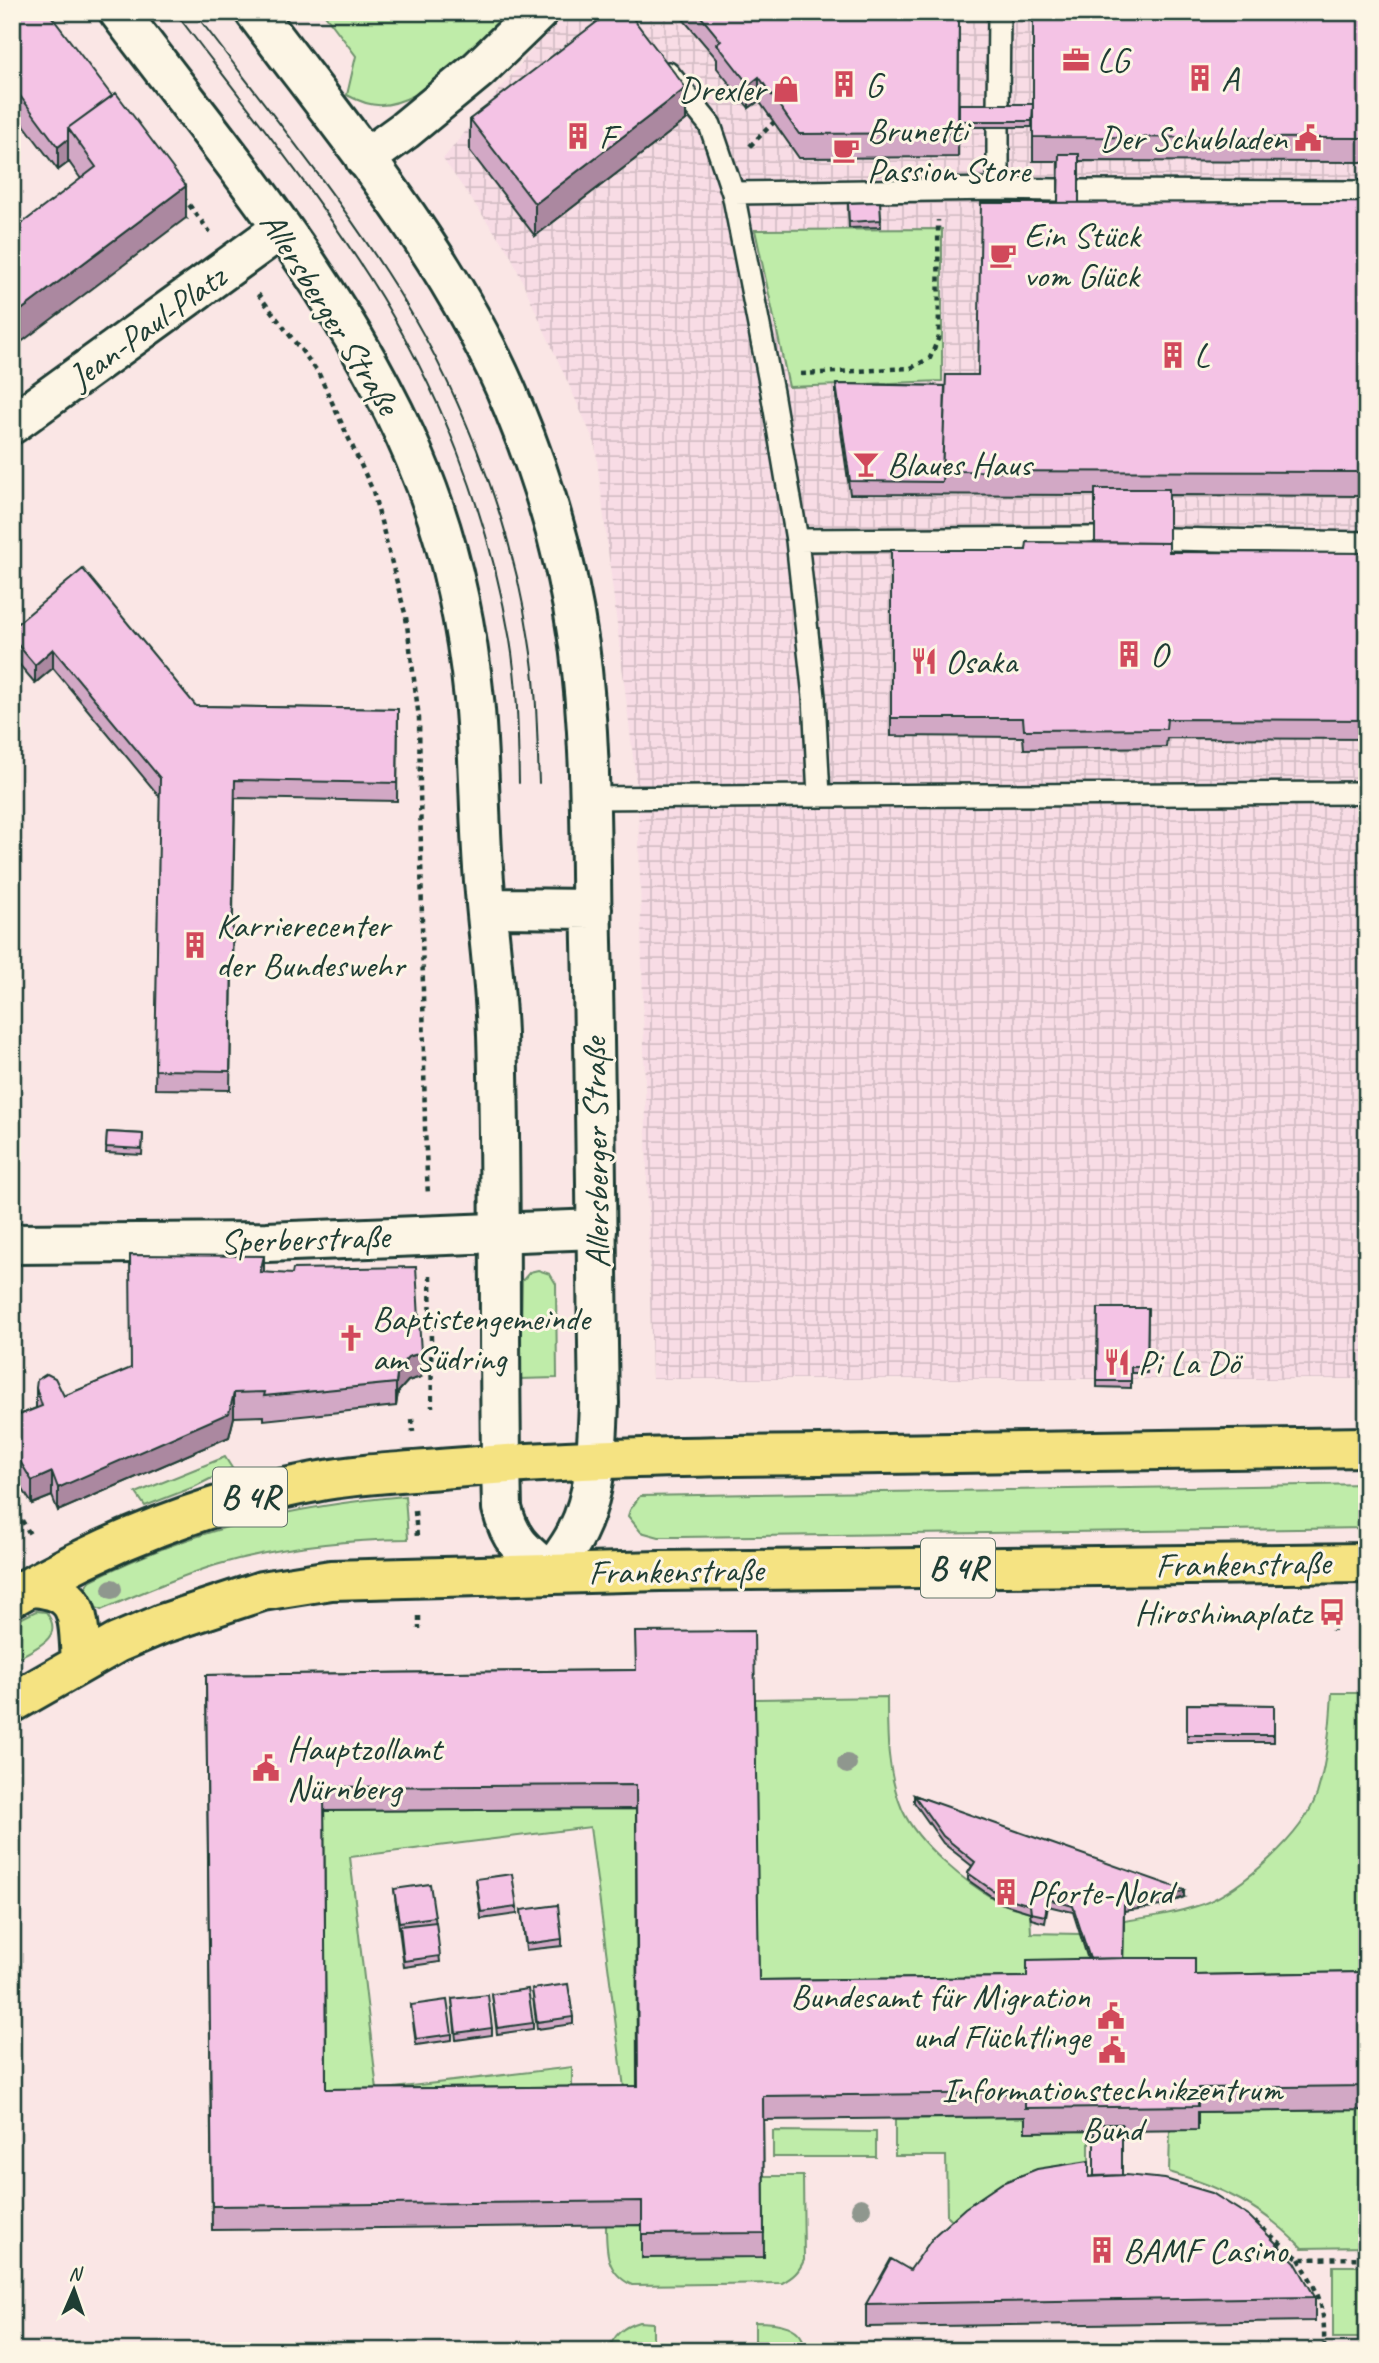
<svg xmlns="http://www.w3.org/2000/svg" width="1379" height="2363" font-family="Caveat,sans-serif">
	<style>
		.industrial { fill: url(#industrial-grid) }
		.green { fill: #bfeca9; stroke: #6f946e; stroke-width: 2 }
		.lines { fill: none; stroke-linecap: round; stroke-linejoin: round }
		.service-casing { stroke: #1f3d34; stroke-width: 26 }
		.minor-casing { stroke: #1f3d34; stroke-width: 44 }
		.secondary-casing { stroke: #1f3d34; stroke-width: 44 }
		.primary-casing { stroke: #1f3d34; stroke-width: 44 }
		.path { stroke: #1f3d34; stroke-width: 4.5; stroke-dasharray: 5 5; stroke-linecap: butt }
		.service { stroke: #fcf5e5; stroke-width: 21 }
		.minor { stroke: #fcf5e5; stroke-width: 38 }
		.secondary { stroke: #fcf5e5; stroke-width: 38 }
		.primary { stroke: #f5e382; stroke-width: 38 }
		.tram { stroke: #1f3d34; stroke-width: 2 }
		.tree { fill: #8f978e }
		.wall { fill: #d2a8c5; stroke: #1f3d34; stroke-width: 2; fill-rule: evenodd }
		.shaded-wall { fill: #ab88a0; stroke: #1f3d34; stroke-width: 2 }
		.building { fill: #f4c3e5; stroke: #1f3d34; stroke-width: 2; fill-rule: evenodd }
		.labels { text-anchor: middle; dominant-baseline: central; stroke-width: 6; stroke-linejoin: round; paint-order: stroke }
		.shield { fill: #fcf5e5; stroke: #617469; stroke-width: 2 }
		.shield-label { font-size: 33px; font-weight: bold; fill: #1f3d34 }
		.poi-label { font-size: 35px; fill: #1f3d34; stroke: #fcf5e5; text-anchor: start }
		.street-label { font-size: 35px; fill: #1f3d34; stroke: #fcf5e5 }
	</style>
	<defs>
		<pattern id="industrial-grid" width="8" height="8" patternUnits="userSpaceOnUse" patternTransform="scale(1.75)"><rect width="8" height="8" fill="#f8dce5"/><path d="M0 4h8M4 0v8" fill="none" stroke="#d4bec5"/></pattern>
	</defs>
	<rect width="100%" height="100%" fill="#fae6e5"/>
	<filter id="ink" filterUnits="userSpaceOnUse"><feTurbulence type="fractalNoise" baseFrequency=".0143" numOctaves="2"/><feDisplacementMap in="SourceGraphic" scale="14" xChannelSelector="R" yChannelSelector="G"/><feConvolveMatrix kernelMatrix="1 2 1 2 8 2 1 2 1" color-interpolation-filters="sRGB"/></filter>
	<g filter="url(#ink)">
		<path class="industrial" d="M563,12h804v1367h-715l-14,-582 -43,-354 -85,-189 -67,-95z"/>
		<path class="green" d="M323,12h193l-101,83c-27,13 -42,14 -68,0l9,-39z
			M942,229v152l-153,6 -34,-157z
			M538,1270l12,4 6,10 1,94 -37,1 2,-98 8,-9z
			M225,1457l7,11 -38,19 -49,19 -9,-13z
			M1367,1484v44l-687,9h-21l-18,-5 -13,-16 2,-6 10,-14z
			M405,1496l3,43c-64,1 -131,8 -192,26 -39,12 -77,29 -115,45l-7,-3 -8,-17 1,-6 4,-4c104,-51 199,-74 314,-84z
			M36,1611l10,1c21,27 -14,37 -34,49v-38z
			M1332,1693h35v303l-244,-14 1,-61c27,-4 53,-8 79,-17 39,-15 100,-69 114,-110 10,-33 13,-67 15,-101z
			M887,1697c0,38 0,76 15,112 16,36 64,74 97,93 9,5 21,7 31,10l1,21 49,1 15,49 -336,21 -4,-305z
			M636,1809l2,301 -11,1 -37,-284 -240,30 27,233 195,-23v44l-246,1 -2,-301z
			M1367,2110v137l-65,1c-37,-40 -82,-62 -133,-76l1,-42h28v-18z
			M1025,2117l1,15 63,-1v54l-124,47 -18,-17 -1,-59h-51v-37z
			M773,2131l103,1v25h-103z
			M763,2176h40l1,84c-5,12 -11,17 -22,23l-150,2c-26,-12 -26,-34 -26,-60h36v33z
			M1333,2266h34v72h-34z
			M639,2322l14,1v26l102,-2v-25c21,0 50,2 50,29h-197c6,-16 14,-24 31,-29z"/>
		<g class="lines">
			<defs>
				<path id="service" d="M998,111l1,-99
					M998,127v62
					M1079,191l288,1
					M733,193l265,-4 60,1
					M1169,539l198,4
					M797,540l298,-2
					M819,796l548,-3
					M590,798l229,-2 -5,-99 -17,-157 -25,-148 -39,-199 -23,-68 -42,-52"/>
				<path id="minor" d="M365,159l40,-29 73,-60 60,-58
					M12,424l269,-195
					M12,1244l255,-2 330,-13"/>
				<path id="secondary" d="M119,12c107,142 226,281 296,446 32,75 51,160 59,241 5,50 5,102 8,152 3,62 13,122 15,184 5,157 1,315 5,473 8,34 22,43 48,65 9,-13 20,-26 27,-41 20,-40 20,-85 22,-129 -3,-153 -3,-307 -7,-461 -2,-99 0,-198 -13,-297 -11,-80 -34,-161 -65,-236 -60,-148 -164,-270 -259,-397
					M487,908l105,1"/>
				<path id="primary" d="M29,1587c54,2 49,31 52,76
					M12,1597c92,-54 198,-96 303,-115 46,-9 92,-10 138,-14 122,-10 244,-12 367,-13 182,-3 364,-5 547,-8
					M12,1703l105,-60 45,-19 100,-33 69,-11 329,-9 707,-8"/>
			</defs>
			<use href="#service" class="service-casing"/>
			<use href="#minor" class="minor-casing"/>
			<use href="#secondary" class="secondary-casing"/>
			<use href="#primary" class="primary-casing"/>
			<path class="path" d="M750,146l24,-24
				M183,197l27,35
				M258,294l60,78 55,119 33,126 13,101 6,411 3,67
				M801,374l110,-6 19,-10 9,-21 -1,-117
				M430,1275l2,132
				M412,1419l1,13
				M12,1503l19,33
				M415,1511l2,26
				M419,1616v13
				M1333,1620v11
				M1255,2222l44,37 68,-1
				M1299,2259c22,39 26,46 25,92"/>
			<use href="#service" class="service"/>
			<use href="#minor" class="minor"/>
			<use href="#secondary" class="secondary"/>
			<use href="#primary" class="primary"/>
			<path class="tram" d="M175,12c66,87 135,173 194,265 70,110 119,235 141,363 8,47 8,96 9,143
				M194,12c65,86 134,170 192,260 69,106 125,243 143,368 8,47 8,95 10,143"/>
		</g>
		<g class="tree">
			<circle cx="112" cy="1589" r="10"/>
			<circle cx="847" cy="1764" r="10"/>
			<circle cx="861" cy="2208" r="10"/>
		</g>
		<path class="wall" d="M12,12l174,206 -105,-39 -12,-17 -11,8 -46,-61z
			M677,12h282l-1,145 -159,1 -40,-57 -10,7 -32,-40v-9z
			M1033,12h334v150l-288,-1v42l288,-1v294l-198,-1v57l198,1v186l-200,-1 -1,9 -142,2 -1,-12 -132,-1v-186h135l69,-8v-47l-245,-1 -14,-97v-13l109,2 33,-11 80,-172v-42h-25z
			M959,104h74l-1,23h-73z
			M470,119l216,1 -151,116 -65,-85z
			M880,202l1,25 -32,1 -1,-25z
			M12,628l184,78 202,3 -1,92 -162,-3 -5,292 -75,-1 5,-292 -107,-129 -18,15 -23,-27z
			M107,1132l36,2 -1,21 -36,-2z
			M264,1273l157,104 -13,4 -10,11 -2,14 -132,14v-4l-30,1 -5,20 -171,74 -6,-15 -20,8 -20,-32v-54l24,-10v-20l28,8 67,-27z
			M1098,1308h50l-1,65h-16v15l-34,-1z
			M635,1670l124,310 268,-3 61,-18 -15,-47 -25,-6 -3,17 -14,-4 -1,-7 -29,-9 -33,-23v-7l4,-7 -29,-23 -29,-41v-7l270,102 -23,9 -37,5 -1,47 72,17 172,-3v138l-169,2v18l-76,1v44l193,122v24l-449,6v-23l44,-34 179,-93 5,-1v-45l-69,1v-15l-262,3 1,137 -122,1v-33l-430,5 -6,-555zM636,1809l1,277 -311,3 -2,-278z
			M1187,1704l87,1v37h-87z
			M476,1879l41,28v7l-36,5z
			M394,1889l41,28 5,45 -36,5z
			M521,1910l41,29v7l-36,4z
			M532,1989l41,28v7l-36,5z
			M492,1994l41,29v6l-36,5z
			M452,1999l40,29v7l-36,5z
			M411,2005l41,29v6l-36,5z"/>
		<path class="shaded-wall" d="M759,77v24l-10,7v-23z
			M686,88v32l-151,116v-32z
			M68,139v22l1,1 -11,8v-23z
			M186,186v32l-174,131v-32z
			M53,649v19l-18,15v-18z
			M264,1256v24l-4,-8z
			M421,1353v24l-13,4 -10,11 -2,14v-23l2,-15 10,-11z
			M234,1393v24l-5,20 -171,74v-23z
			M52,1472v24l-20,8v-23z
			M1184,1890v7l-23,9v-7z"/>
		<path class="building" d="M12,12h36l64,84 -44,32v11l-10,8 -46,-62z
			M610,12h18l58,76 -151,116 -65,-85z
			M697,12h262l-1,121 -159,1 -40,-57 -10,8 -32,-41 4,-3z
			M1033,12h334v126l-334,-1z
			M116,93l70,93 -174,131v-86l84,-64 -28,-39z
			M959,104h74l-1,17h-73z
			M1059,154h20v49h-21z
			M880,202l1,18 -32,2 -1,-19z
			M1367,202v270l-425,-1 4,-96h32l3,-172z
			M836,384l109,2 -3,96 -92,-1z
			M1095,489h74v54l-74,-1z
			M1027,542l142,1v9l198,1v167l-200,-1 -1,10 -142,1 -1,-12h-132v-168h135z
			M83,569l113,137 202,3 -1,74 -162,-3 -5,291 -75,-1 5,-292 -107,-129 -18,16 -23,-27v-10z
			M107,1132l36,2 -1,15 -36,-2z
			M130,1255l134,1 -4,16 32,2 1,-5 123,-2 5,86 -13,4 -10,11 -2,15 -132,13 1,-4 -31,1 -5,20 -171,75 -6,-16 -20,9 -20,-33v-30l30,-12 -6,-18 1,-8 10,-6 8,4 9,18 67,-28z
			M1098,1308h50l-1,59h-16v14h-34z
			M754,1631l5,349 268,-3v-17l96,-2h72v17l172,-3v114l-169,2v18l-173,2v-15l-262,3 1,137 -122,1v-33l-430,5 -6,-531 430,-5 -1,-38zM636,1785l2,301 -312,3 -2,-302z
			M1187,1704l87,1v30h-87z
			M914,1795l270,95 -23,9 -37,6 -1,53 -33,1 -17,-53 -25,-7 -3,17 -14,-3 -1,-8 -29,-9 -33,-23 7,-11 -32,-26z
			M512,1874l5,33 -36,5 -5,-33z
			M430,1884l5,33 -36,5 -5,-33z
			M558,1905l4,34 -36,5 -5,-34z
			M436,1922l4,34 -36,5 -4,-35z
			M568,1984l5,33 -36,5 -5,-33z
			M528,1989l5,34 -36,5 -5,-34z
			M488,1995l4,33 -36,5 -4,-34z
			M447,2000l5,34 -36,5 -5,-34z
			M1094,2124h28v51l-28,1z
			M1089,2161v16l37,-2 39,4 47,14 38,24 45,45 20,35 -449,7 25,-45 19,11 24,-34 31,-28 37,-25 35,-14z"/>
	</g>
	<defs>
		<symbol id="office-bare" viewBox="-9 -9 18 18"><path d="M-6-3h4V-5.5h4V-3h4V5H-6ZM-1-4.5V-3h2v-1.5ZM-6 0V1H6V0Z" fill="#d1495b" stroke="#fcf5e5" stroke-width="2.5" paint-order="stroke"/></symbol>
		<symbol id="building-bare" viewBox="-9 -9 18 18"><path d="M-4-6H4V6H1V3H-1V6H-4ZM-2.5-4.3h1.7v1.8h-1.7ZM.8-4.3h1.7v1.8H.8ZM-2.5-1h1.7V.8h-1.7ZM.8-1h1.7V.8H.8Z" fill="#d1495b" stroke="#fcf5e5" stroke-width="2.5" paint-order="stroke"/></symbol>
		<symbol id="shop-bare" viewBox="-9 -9 18 18"><path d="M-5-2.5h2.3a2.7 3.5 0 0 1 5.4 0H5L5.5 6h-11ZM-1.5-2.5h3a1.5 2.3 0 0 0-3 0Z" fill="#d1495b" stroke="#fcf5e5" stroke-width="2.5" paint-order="stroke"/></symbol>
		<symbol id="civic-bare" viewBox="-9 -9 18 18"><path d="M-.6-6.5H3V-4.5H.6V-3L4-1V1h2V6H-6V1h2V-1L-.6-3ZM-1.2 2.5V6h2.4V2.5Z" fill="#d1495b" stroke="#fcf5e5" stroke-width="2.5" paint-order="stroke"/></symbol>
		<symbol id="cafe-bare" viewBox="-9 -9 18 18"><path d="M-5.5-4.5H6V0H3Q3 3.5 0 3.5H-2.5Q-5.5 3.5-5.5 0ZM3-3.2v2h1.7v-2ZM-6 4.5H4V6H-6Z" fill="#d1495b" stroke="#fcf5e5" stroke-width="2.5" paint-order="stroke"/></symbol>
		<symbol id="bar-bare" viewBox="-9 -9 18 18"><path d="M-6-5H6L.8 .8V4.5H3.5V6h-7V4.5H-.8V.8Z" fill="#d1495b" stroke="#fcf5e5" stroke-width="2.5" paint-order="stroke"/></symbol>
		<symbol id="restaurant-bare" viewBox="-9 -9 18 18"><path d="M-5-6h1v4h1v-4h1v4h1v-4h1v5L-1.5 .5V6h-2V.5L-5-1ZM5-6V6H3V1.5H1.5Q1.5-4 5-6Z" fill="#d1495b" stroke="#fcf5e5" stroke-width="2.5" paint-order="stroke"/></symbol>
		<symbol id="church-bare" viewBox="-9 -9 18 18"><path d="M-1.2-6h2.4v3.5h3.3v2.4h-3.3V6h-2.4V-.1h-3.3v-2.4h3.3Z" fill="#d1495b" stroke="#fcf5e5" stroke-width="2.5" paint-order="stroke"/></symbol>
		<symbol id="bus-bare" viewBox="-9 -9 18 18"><path d="M-5-6H5V4H4V6H2V4H-2V6H-4V4H-5ZM-3.5-4V0h7V-4ZM-3.5 1.2v1.5H-2V1.2ZM2 1.2v1.5H3.5V1.2Z" fill="#d1495b" stroke="#fcf5e5" stroke-width="2.5" paint-order="stroke"/></symbol>
	</defs>
	<g fill-rule="evenodd">
		<use href="#office-bare" x="1057" y="41" width="38" height="38"/>
		<use href="#building-bare" x="1181" y="59" width="38" height="38"/>
		<use href="#building-bare" x="825" y="65" width="38" height="38"/>
		<use href="#shop-bare" x="767" y="70" width="38" height="38"/>
		<use href="#building-bare" x="559" y="117" width="38" height="38"/>
		<use href="#civic-bare" x="1289" y="119" width="38" height="38"/>
		<use href="#cafe-bare" x="827" y="131" width="38" height="38"/>
		<use href="#cafe-bare" x="984" y="236" width="38" height="38"/>
		<use href="#building-bare" x="1154" y="336" width="38" height="38"/>
		<use href="#bar-bare" x="847" y="445" width="38" height="38"/>
		<use href="#building-bare" x="1110" y="635" width="38" height="38"/>
		<use href="#restaurant-bare" x="905" y="642" width="38" height="38"/>
		<use href="#building-bare" x="176" y="926" width="38" height="38"/>
		<use href="#church-bare" x="332" y="1319" width="38" height="38"/>
		<use href="#restaurant-bare" x="1098" y="1343" width="38" height="38"/>
		<use href="#bus-bare" x="1313" y="1593" width="38" height="38"/>
		<use href="#civic-bare" x="247" y="1749" width="38" height="38"/>
		<use href="#building-bare" x="987" y="1873" width="38" height="38"/>
		<use href="#civic-bare" x="1092" y="1997" width="38" height="38"/>
		<use href="#civic-bare" x="1093" y="2031" width="38" height="38"/>
		<use href="#building-bare" x="1083" y="2231" width="38" height="38"/>
	</g>
	<g class="labels">
		<g class="shield">
			<rect x="213" y="1467.5" width="74" height="59" rx="5"/>
			<rect x="921" y="1538.5" width="74" height="59" rx="5"/>
		</g>
		<g class="shield-label">
			<text x="250" y="1497">B 4R</text>
			<text x="958" y="1568">B 4R</text>
		</g>
		<g class="poi-label">
			<text x="1097" y="60">LG</text>
			<text x="1221" y="78">A</text>
			<text x="865" y="84">G</text>
			<text x="765" y="89" text-anchor="end">Drexler</text>
			<text x="867" y="130">Brunetti<tspan x="867" dy="40">Passion Store</tspan></text>
			<text x="599" y="136">F</text>
			<text x="1287" y="138" text-anchor="end">Der Schubladen</text>
			<text x="1024" y="235">Ein Stück<tspan x="1024" dy="40">vom Glück</tspan></text>
			<text x="1194" y="355">L</text>
			<text x="887" y="464">Blaues Haus</text>
			<text x="1150" y="654">O</text>
			<text x="945" y="661">Osaka</text>
			<text x="216" y="925">Karrierecenter<tspan x="216" dy="40">der Bundeswehr</tspan></text>
			<text x="372" y="1318">Baptistengemeinde<tspan x="372" dy="40">am Südring</tspan></text>
			<text x="1138" y="1362">Pi La Dö</text>
			<text x="1311" y="1612" text-anchor="end">Hiroshimaplatz</text>
			<text x="287" y="1748">Hauptzollamt<tspan x="287" dy="40">Nürnberg</tspan></text>
			<text x="1027" y="1892">Pforte-Nord</text>
			<text x="1090" y="1996" text-anchor="end">Bundesamt für Migration<tspan x="1090" dy="40">und Flüchtlinge</tspan></text>
			<text x="1112" y="2089" text-anchor="middle">Informationstechnikzentrum<tspan x="1112" dy="40">Bund</tspan></text>
			<text x="1123" y="2250">BAMF Casino</text>
		</g>
		<g class="street-label">
			<text transform="translate(330 313) rotate(58)">Allersberger Straße</text>
			<text transform="translate(147 327) rotate(-36)">Jean-Paul-Platz</text>
			<text transform="translate(596 1153) rotate(-91)">Allersberger Straße</text>
			<text transform="translate(305 1239) rotate(-2)">Sperberstraße</text>
			<text transform="translate(1243 1564) rotate(-1)">Frankenstraße</text>
			<text transform="translate(676 1571) rotate(-1)">Frankenstraße</text>
		</g>
	</g>
	<rect width="1379" height="2363" fill="none" stroke="#fcf5e5" stroke-width="42"/>
	<rect x="21" y="21" width="1337" height="2321" fill="none" stroke="#1f3d34" stroke-width="2.5" filter="url(#ink)"/>
	<g transform="translate(74 2290) rotate(2)" stroke="#fcf5e5" stroke-width="5" paint-order="stroke">
	<path d="M0-5L12 26L0 18L-12 26Z" fill="#1f3d34"/>
	<text y="-10" font-size="19" font-weight="bold" text-anchor="middle" fill="#1f3d34">N</text>
	</g>
</svg>
